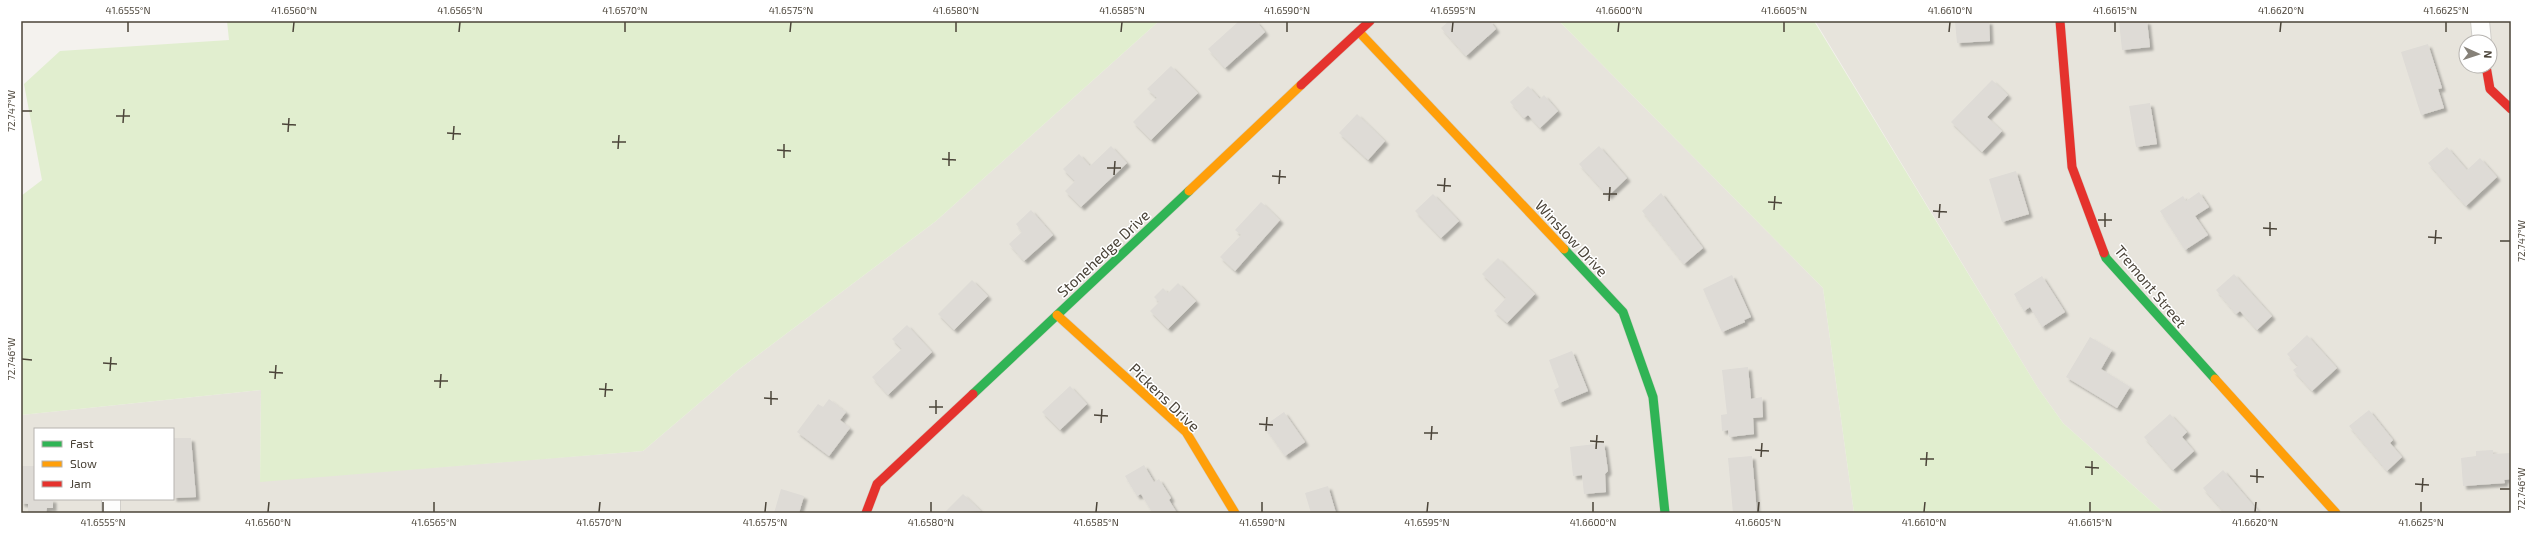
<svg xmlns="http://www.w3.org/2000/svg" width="2532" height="534" font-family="'Exo 2',sans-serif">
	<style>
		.residential { fill: #e7e4dc; fill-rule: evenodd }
		.green { fill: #e1eecf }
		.building { fill: #dedbd6; filter: url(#shadow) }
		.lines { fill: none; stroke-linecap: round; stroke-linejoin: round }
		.street-casing { stroke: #d2d0cb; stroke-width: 20 }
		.fast-casing { stroke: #d3cfc5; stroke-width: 10 }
		.slow-casing { stroke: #d3cfc5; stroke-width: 10 }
		.jam-casing { stroke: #d3cfc5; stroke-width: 10 }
		.street { stroke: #fdfdfc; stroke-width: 18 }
		.fast { stroke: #30b455; stroke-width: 9 }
		.slow { stroke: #ff9f0a; stroke-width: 9 }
		.jam { stroke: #e5322d; stroke-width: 9 }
		.ticks { fill: none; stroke: #4b4439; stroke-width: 1.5 }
		.labels { text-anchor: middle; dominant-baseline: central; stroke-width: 3; stroke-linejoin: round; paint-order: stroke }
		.street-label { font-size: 15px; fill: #4b4439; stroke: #fff }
		.neatline { fill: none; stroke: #4b4439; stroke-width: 1.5 }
		.ticks-label { font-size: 10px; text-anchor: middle; fill: #4b4439 }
	</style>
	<defs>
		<filter id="shadow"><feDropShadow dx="3.5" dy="3.5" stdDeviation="1" flood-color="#0004"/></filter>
	</defs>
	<rect width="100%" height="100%" fill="#f4f2ee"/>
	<path class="residential" d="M1159,21h400l264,267 31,225h-1833v-98l240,-25 -1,91 383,-30 95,-81 198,-149zM35,429h138v70h-138z
		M1815,21h696v492h-347l-101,-90 -25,-35zM2466,42h24v24h-24z"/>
	<path class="green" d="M227,21h932l-223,200 -198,149 -95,81 -383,31 1,-92 -240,25v-219l21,-16 -18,-96 36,-33 169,-11z
		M1559,21h255l224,367 25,35 101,90h-310l-31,-225z"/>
	<path class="building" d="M1239,21h17l9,11 -40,36 -17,-19z
		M1449,21h41l6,8 -30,27 -25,-28z
		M1955,21h34l1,20 -33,2z
		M2119,21h28l3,26 -28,3z
		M2428,44l14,44 -4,1 6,19 -23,7 -20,-63z
		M1171,66l27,27 -47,47 -18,-18 24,-24 -10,-9z
		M1992,80l16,15 -21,22 15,14 -20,21 -31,-30z
		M1528,86l12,13 4,-4 14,16 -18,17 -12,-13 -4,3 -14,-16z
		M2150,103l7,41 -21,3 -7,-41z
		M1357,114l28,27 -17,19 -29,-27z
		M1111,146l16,17 -46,44 -16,-16 10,-10 -12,-12 16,-15 11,12z
		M1599,146l28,32 -19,18 -29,-32z
		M2447,147l20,23 13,-12 17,19 -31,29 -38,-43z
		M2016,171l13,43 -27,8 -13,-43z
		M2199,192l10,15 -14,9 13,19 -23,15 -25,-39 23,-15 3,5z
		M1661,193l42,55 -19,16 -42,-53z
		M1433,194l26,27 -18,17 -26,-27z
		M1261,202l19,18 -45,51 -15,-14 21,-22 -6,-5z
		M1031,210l22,25 -29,26 -15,-17 13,-12 -6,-8z
		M1498,258l37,36 -28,29 -13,-12 12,-13 -24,-24z
		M2234,274l38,42 -15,14 -17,-19 -4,3 -20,-24z
		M1732,275l19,42 -7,3 1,2 -23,10 -19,-43z
		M2042,276l23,36 -23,15 -12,-20 -6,4 -10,-17z
		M972,280l16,16 -34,34 -16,-16z
		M1178,283l18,18 -28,28 -18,-18 9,-9 -5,-5 9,-9 5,5z
		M907,325l25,27 -44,43 -16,-18 30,-28 -10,-10z
		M2307,335l30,33 -25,23 -19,-21 5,-4 -11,-12z
		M2090,337l22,13 -11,19 29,18 -13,21 -51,-31z
		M1572,351l16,40 -29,12 -5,-13 5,-3 -10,-27z
		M1748,367l3,32 11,-2 1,20 -10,1 1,16 -25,3 -1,-7 -6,1 -1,-16 6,-1 -5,-44z
		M1070,386l17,18 -27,26 -18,-18z
		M829,399l17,13 -6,8 10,8 -21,28 -32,-24 21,-28 5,3z
		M2369,410l24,30 -3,3 12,14 -15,14 -38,-45z
		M1284,412l21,30 -20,14 -21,-30z
		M2170,414l17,18 -5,5 12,14 -21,19 -29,-33z
		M173,438h18l5,59 -23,1z
		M1604,443l4,28 -3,3 1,18 -22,2 -2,-19 -9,1 -3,-29z
		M2493,450v4l18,-1v26l-7,1 1,3 -42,3 -2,-28 15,-2v-5z
		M1752,456l5,57h-24l-5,-55z
		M1144,465l10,17 5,-3 12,19 -2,2 8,13h-27l2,-1 -11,-18 -4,2 -12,-20z
		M21,466h14v33h18v9h-6l-1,5h-18v-9l-7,-1z
		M2223,470l37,43h-35l-22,-25z
		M1328,486l8,27h-25l-6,-20z
		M781,489l23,7 -5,17h-25z
		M963,494l18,17 -37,2z"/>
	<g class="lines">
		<defs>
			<path id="street" d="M2480,21l2,21
				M111,499v14"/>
			<path id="fast" d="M1564,249l59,63 30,85 12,116
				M2104,253l2,5 109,121
				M973,394l216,-203"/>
			<path id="slow" d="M1360,33l204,216
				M1189,191l112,-106
				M1057,315l129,117 49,81
				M2215,379l121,134"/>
			<path id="jam" d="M2060,21l12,146 32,86
				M2486,66l4,23 21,20
				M1301,85l69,-64
				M866,513l11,-29 96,-90"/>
		</defs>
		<use href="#street" class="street-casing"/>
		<use href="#fast" class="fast-casing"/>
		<use href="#slow" class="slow-casing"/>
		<use href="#jam" class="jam-casing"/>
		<use href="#street" class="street"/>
		<use href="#fast" class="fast"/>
		<use href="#slow" class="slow"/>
		<use href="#jam" class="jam"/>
	</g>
	<path class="ticks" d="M128,32v-10M293,32l1,-10M459,32l1,-10M625,32v-10M790,32l1,-10M956,32v-10M1121,32l1,-10M1287,32v-10M1452,32l1,-10M1618,32l1,-10M1784,32v-10M1949,32l1,-10M2115,32v-10M2280,32l1,-10M2446,32v-10M22,111h10M116,116h14M123,123l1,-14M282,124l14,1M288,132l1,-14M447,133l14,1M453,140l1,-14M612,142h14M618,149l1,-14M777,150l14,1M784,158v-14M942,159l14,1M949,166v-14M1107,168h14M1114,175l1,-14M1272,176l14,1M1279,184l1,-14M1437,185l14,1M1444,192l1,-14M1603,194h14M1609,201l1,-14M1768,202l14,1M1774,210l1,-14M1933,211l14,1M1939,218l1,-14M2098,220h14M2105,227v-14M2263,228l14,1M2270,236v-14M2428,237l14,1M2500,241h10M2435,244l1,-14M22,359l10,1M103,363l14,1M110,371l1,-14M269,372l14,1M275,379l1,-14M434,381h14M440,388l1,-14M599,389l14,1M605,397l1,-14M764,398l14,1M771,405v-14M929,407h14M936,414v-14M1094,415l14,1M1101,423l1,-14M1259,424l14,1M1266,431l1,-14M1424,433h14M1431,440l1,-14M1590,441l14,1M1596,449l1,-14M1755,450l14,1M1761,457l1,-14M1920,459h14M1926,466l1,-14M2085,467l14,1M2092,475v-14M2250,476l14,1M2257,483v-14M2415,484l14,1M2500,489h10M2422,492l1,-14M103,512v-10M268,512l1,-10M434,512v-10M599,512l1,-10M765,512l1,-10M931,512v-10M1096,512l1,-10M1262,512v-10M1427,512l1,-10M1593,512v-10M1758,512l1,-10M1924,512l1,-10M2090,512v-10M2255,512l1,-10M2421,512v-10"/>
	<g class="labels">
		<g class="street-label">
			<text transform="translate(1572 238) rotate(47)">Winslow Drive</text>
			<text transform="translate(1103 253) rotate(-43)">Stonehedge Drive</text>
			<text transform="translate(2151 286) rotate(50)">Tremont Street</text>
			<text transform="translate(1165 397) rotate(44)">Pickens Drive</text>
		</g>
	</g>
	<rect width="2532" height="534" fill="none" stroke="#ffffff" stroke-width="44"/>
	<rect x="34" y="428" width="140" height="72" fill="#ffffff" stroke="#b7b4b0"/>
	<rect x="42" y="441" width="20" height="6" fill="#30b455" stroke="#b7b4b0"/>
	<text x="70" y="448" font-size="12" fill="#4b4439">Fast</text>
	<rect x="42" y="461" width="20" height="6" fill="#ff9f0a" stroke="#b7b4b0"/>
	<text x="70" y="468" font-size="12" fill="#4b4439">Slow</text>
	<rect x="42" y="481" width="20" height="6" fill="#e5322d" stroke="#b7b4b0"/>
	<text x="70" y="488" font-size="12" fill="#4b4439">Jam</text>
	<g transform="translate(2478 54) rotate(93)"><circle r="19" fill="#ffffff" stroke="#b7b4b0"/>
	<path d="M0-3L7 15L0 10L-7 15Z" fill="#868178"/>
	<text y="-6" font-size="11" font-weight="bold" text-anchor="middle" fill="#4b4439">N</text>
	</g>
	<rect x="22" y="22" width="2488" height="490" class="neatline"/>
	<g class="ticks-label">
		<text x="128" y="14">41.6555°N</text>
		<text x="294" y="14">41.6560°N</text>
		<text x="460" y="14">41.6565°N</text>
		<text x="625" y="14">41.6570°N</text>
		<text x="791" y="14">41.6575°N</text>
		<text x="956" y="14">41.6580°N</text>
		<text x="1122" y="14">41.6585°N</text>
		<text x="1287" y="14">41.6590°N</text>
		<text x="1453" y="14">41.6595°N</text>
		<text x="1619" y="14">41.6600°N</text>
		<text x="1784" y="14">41.6605°N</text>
		<text x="1950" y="14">41.6610°N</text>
		<text x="2115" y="14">41.6615°N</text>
		<text x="2281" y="14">41.6620°N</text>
		<text x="2446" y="14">41.6625°N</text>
		<text transform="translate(11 111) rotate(-90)" y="4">72.747°W</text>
		<text transform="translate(2521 241) rotate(-90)" y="4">72.747°W</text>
		<text transform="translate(11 359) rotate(-90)" y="4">72.746°W</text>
		<text transform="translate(2521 489) rotate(-90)" y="4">72.746°W</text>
		<text x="103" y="526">41.6555°N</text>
		<text x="268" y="526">41.6560°N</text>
		<text x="434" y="526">41.6565°N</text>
		<text x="599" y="526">41.6570°N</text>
		<text x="765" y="526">41.6575°N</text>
		<text x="931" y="526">41.6580°N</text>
		<text x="1096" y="526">41.6585°N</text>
		<text x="1262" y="526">41.6590°N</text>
		<text x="1427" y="526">41.6595°N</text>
		<text x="1593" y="526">41.6600°N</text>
		<text x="1758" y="526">41.6605°N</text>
		<text x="1924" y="526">41.6610°N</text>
		<text x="2090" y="526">41.6615°N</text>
		<text x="2255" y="526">41.6620°N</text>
		<text x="2421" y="526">41.6625°N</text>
	</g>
</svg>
